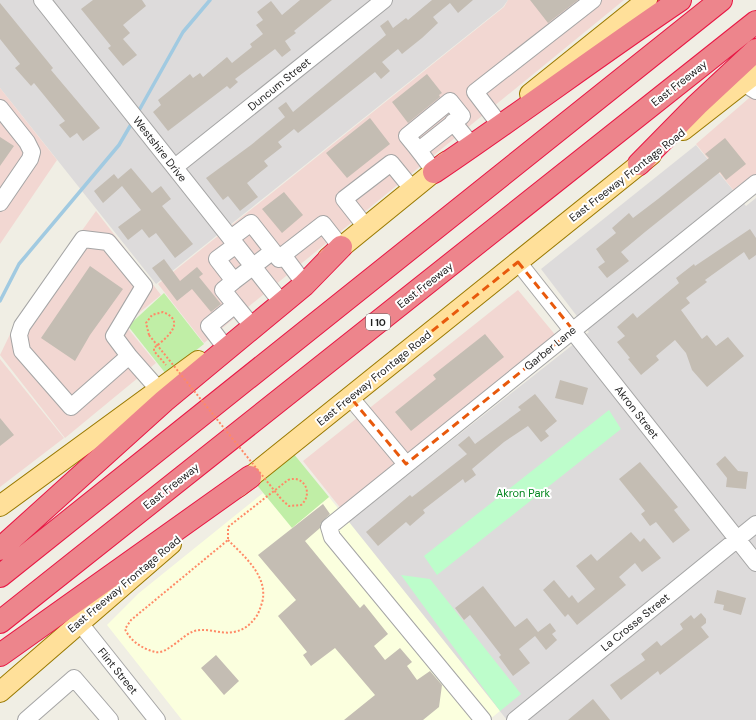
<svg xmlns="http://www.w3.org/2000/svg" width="756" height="720" font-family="'DM Sans',sans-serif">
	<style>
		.residential { fill: #dddbdb }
		.commercial { fill: #f2d7d2 }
		.education { fill: #fbffde }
		.grass { fill: #c0eea6 }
		.park { fill: #bdfdcb }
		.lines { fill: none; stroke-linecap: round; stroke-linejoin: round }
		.stream { stroke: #a1cae1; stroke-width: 3.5 }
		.building { fill: #c4bdb3 }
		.minor-casing { stroke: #a5a5a5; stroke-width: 18 }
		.major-casing { stroke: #997900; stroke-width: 22 }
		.highway-casing { stroke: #e81744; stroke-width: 24 }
		.path { stroke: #ff8966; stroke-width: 2; stroke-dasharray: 2 2; stroke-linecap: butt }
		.minor { stroke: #fff; stroke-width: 16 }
		.major { stroke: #ffe09a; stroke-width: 20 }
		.highway { stroke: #ed858c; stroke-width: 22 }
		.path-bridge { stroke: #ff8966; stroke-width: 2; stroke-dasharray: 2 2; stroke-linecap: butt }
		.marked { fill: none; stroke: #e8590c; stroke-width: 3; stroke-dasharray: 8 5; stroke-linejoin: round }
		.labels { text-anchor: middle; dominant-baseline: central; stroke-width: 4; stroke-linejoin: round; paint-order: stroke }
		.shield { fill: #fff; stroke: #626262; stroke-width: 1 }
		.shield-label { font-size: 10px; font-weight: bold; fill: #1e1e1e }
		.street-label { font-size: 11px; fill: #1e1e1e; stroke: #fff }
		.park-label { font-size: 11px; fill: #03861e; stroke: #fff }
	</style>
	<rect width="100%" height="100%" fill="#f0eee4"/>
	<path class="residential" d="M0,0h508l-5,7 -347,277 -156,-196z
		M696,145l50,61 10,-8v522h-249l-159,-198 241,-190 -48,-63z"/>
	<path class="commercial" d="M508,0h116l-420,343 -46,-59 346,-277z
		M0,88l57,72 -57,84z
		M756,92v82l-22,17 -38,-47z
		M96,211l65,84 -32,26 -3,5 30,37 -91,75 -65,-83 15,-31z
		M518,290l39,47 -215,173 -39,-49z
		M0,359l64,79 -64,49z"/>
	<path class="education" d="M263,493l29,34 37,-30 171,214 -11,9h-307l-75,-95 32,-32z"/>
	<path class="grass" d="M164,293l40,51 -38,30 -38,-48z
		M293,453l36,44 -37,31 -36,-44z"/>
	<path class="park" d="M609,410l12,19 -184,146 -13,-19z
		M401,575l29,4 91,115 -21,17z"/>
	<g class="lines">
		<path class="stream" d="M137,114l46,-82 27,-32
			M0,301l19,-37 100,-119 14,-24"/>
	</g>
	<path class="building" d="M93,0h49l4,6 -23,19 7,8 -7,6 14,16 -14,11 -15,-18 3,-2 -30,-37z
		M300,0h32l-38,31 2,2 -11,8 6,9 -9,7 -7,-8 -40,30 3,3 -8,7 -3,-3 -59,45 -15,-19 8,-7 -3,-5 32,-26 3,4 7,-5 3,4 24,-20 5,6 20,-16 -2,-3 13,-10 -7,-9 7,-5 -6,-8 14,-11 11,14z
		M432,0h41l-15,13 -8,-10 -17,14 5,6 -16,15 -20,16 -4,-5 -16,13 8,9 -9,8 -6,-7 -77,61 -4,-4 -16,13 4,5 -18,14 4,5 -21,17 11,14 -18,14 -12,-15 -5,4 -17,-22 45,-33 34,-28 -7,-9 8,-6 7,10 93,-77 -6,-9 8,-6 5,8 13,-10 2,2z
		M530,0h48l-30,23z
		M0,3l53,65 -2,2 49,58 -17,13 -6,-8 -7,5 -11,-13 6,-4 -31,-38 -3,3 -16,-18 5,-4 -20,-25z
		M427,74l15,19 -3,2 1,2 -32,26 -16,-21z
		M370,118l20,26 -43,34 -21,-25z
		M0,137l14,9 -14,20z
		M725,138l21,26 -20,16 -6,-8 -75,60 -24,20 8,9 -22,17 -9,-11 7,-5 -9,-13 20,-16 -4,-5 17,-15 4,5 25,-19 51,-41 -4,-4z
		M131,168l21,25 9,-7 10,13 -9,7 31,38 -18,14 -19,-25 -7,5 -7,-9 -14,11 -10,-13 23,-17 -19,-24 -19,17 -9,-12 20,-17 4,5z
		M284,192l19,23 -21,18 -20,-24z
		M750,229l6,9v17l-7,5 -5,-8 -39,28 2,2 -21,16 4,5 -9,7 21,29 5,-4 9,11 12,-9 16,19 -37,31 -15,-17 -6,-17 -11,-13 -19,16 3,4 -18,15 -13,-16 2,-1 -13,-16 8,-6 -8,-9 16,-14 4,5 42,-35 -3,-5 18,-14 1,2z
		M164,259l16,22 17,-14 6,7 -4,3 22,27 -10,8 -19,-23 -15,12 -25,-33z
		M90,266l33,23 -33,46 -15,26 -34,-23z
		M485,334l19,23 -93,74 -16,-19 41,-33 -3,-4z
		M560,380l28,8 -5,17 -28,-7z
		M535,394l22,27 -12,10 4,5 -8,6 -13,-16 -24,16 -32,27 4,6 -11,8 -2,-4 -40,31 2,3 -15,13 -4,-4 -28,24 -12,-14 44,-37 2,2 55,-43 -9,-9 11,-9 6,8 46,-34 -3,-3z
		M0,418l14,17 -14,11z
		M725,456l13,15 10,1 -2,17 -20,-2 1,-9 -11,-14z
		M640,462l38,45 -4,3 16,20 -17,13 -17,-21 -6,4 -9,-12 4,-3 -26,-32z
		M323,504l7,10 -10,10v4l-15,13 55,67 4,-4 24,30 -14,12 11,14 15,-12 12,14 -5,4 10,14 13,-9 12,14 -3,22 -16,13h-79l31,-25 -40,-47 -24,18 -8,-11 4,-3 -29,-36 18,-16 -38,-45z
		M631,532l9,10 4,-4 17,20 -19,14 -7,-9 -16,14 7,8 -49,40 -9,-11 -3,3 -22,-27 11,-10 15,18 3,-3 6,8 17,-14 -19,-23 15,-12 6,7z
		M483,586l32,41 12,-9 11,14 12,-9 6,8 -4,3 5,6 -11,10 -11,-14 -16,13 11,14 -17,13 -14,-19 2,-2 -31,-40 -6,5 -9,-12z
		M717,590l29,8 -5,17 -18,-5 1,-5 -10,-2z
		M701,613l5,6v4l-5,4 8,10 -49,38 -2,-4 -37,29 -11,-15 35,-25 -4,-6 16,-13 4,5 22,-17 -3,-5 11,-9 3,4z
		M216,655l23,26 -15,14 -23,-27z
		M593,699l17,21h-42z"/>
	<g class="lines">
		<defs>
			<path id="minor" d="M42,0l236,298
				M743,83l13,8
				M0,108l27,34 5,10 -2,7 -30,44
				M497,121l-22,-29 118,-92
				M453,122l17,21
				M419,150l43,-34 -12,-15 -43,35c10,12 19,23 27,36
				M175,167l209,-167
				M366,227l-22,-28 47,-36 22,27
				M231,238l20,-15 22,28
				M236,245l-19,14 17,22 39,-30 6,8 4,-4
				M518,262l238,301
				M301,279l-18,-24 40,-31 18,23
				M234,281l-11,9 12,15
				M222,343l-13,-17 26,-21 13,16
				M129,356l-15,-20 30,-50 -36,-44 -25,-3 -61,87 -3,9 3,16 49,56 58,-51 30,34
				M350,397l56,67
				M79,622l78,98
				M26,720l48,-42 36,42
				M483,720l-151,-183 -3,-10 427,-344
				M515,720l241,-196"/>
			<path id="major" d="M530,94l117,-94
				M683,130l73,-57
				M328,258l118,-96
				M238,487l413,-332
				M0,506l198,-145
				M0,692l171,-148"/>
			<path id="highway" d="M639,164l58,-59 59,-55
				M434,172c83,-56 163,-116 246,-172
				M0,549l164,-148 140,-116 37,-38
				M0,576l721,-576
				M0,622l756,-600
				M0,655l250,-178"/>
		</defs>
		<use href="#minor" class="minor-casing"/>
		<use href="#major" class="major-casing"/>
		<use href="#highway" class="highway-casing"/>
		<path class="path" d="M149,335l-3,-12 6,-8 11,-3c25,10 2,27 -9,36v3l12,14
			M228,540c17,17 41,37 34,63 -2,5 -3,10 -6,14 -6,8 -12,13 -22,15 -14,3 -29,-6 -42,0 -10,4 -26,23 -37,20 -12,-3 -25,-11 -30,-23l6,-9 97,-80v-13l60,-47c16,-6 26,14 13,25l-12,1 -7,-6"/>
		<use href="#minor" class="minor"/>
		<use href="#major" class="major"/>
		<use href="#highway" class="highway"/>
		<path class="path-bridge" d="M149,335l133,165"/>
	</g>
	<path class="marked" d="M518,262l55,68 -167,134 -56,-67z"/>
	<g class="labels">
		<rect class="shield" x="366" y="314" width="24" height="16" rx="3"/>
		<g class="shield-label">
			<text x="378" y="322">I 10</text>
		</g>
		<g class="street-label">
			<text transform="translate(679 83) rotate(-38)">East Freeway</text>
			<text transform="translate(279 84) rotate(-39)">Duncum Street</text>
			<text transform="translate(160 149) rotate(52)">Westshire Drive</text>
			<text transform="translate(627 175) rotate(-38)">East Freeway Frontage Road</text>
			<text transform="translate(425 285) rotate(-38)">East Freeway</text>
			<text transform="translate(550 348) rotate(-39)">Garber Lane</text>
			<text transform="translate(374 378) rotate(-39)">East Freeway Frontage Road</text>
			<text transform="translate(637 412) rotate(52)">Akron Street</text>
			<text transform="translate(171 486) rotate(-38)">East Freeway</text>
			<text transform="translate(124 584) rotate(-40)">East Freeway Frontage Road</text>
			<text transform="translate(635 622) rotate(-39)">La Crosse Street</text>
			<text transform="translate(118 671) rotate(51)">Flint Street</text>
		</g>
		<g class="park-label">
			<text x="523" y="493">Akron Park</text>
		</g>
	</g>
</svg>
